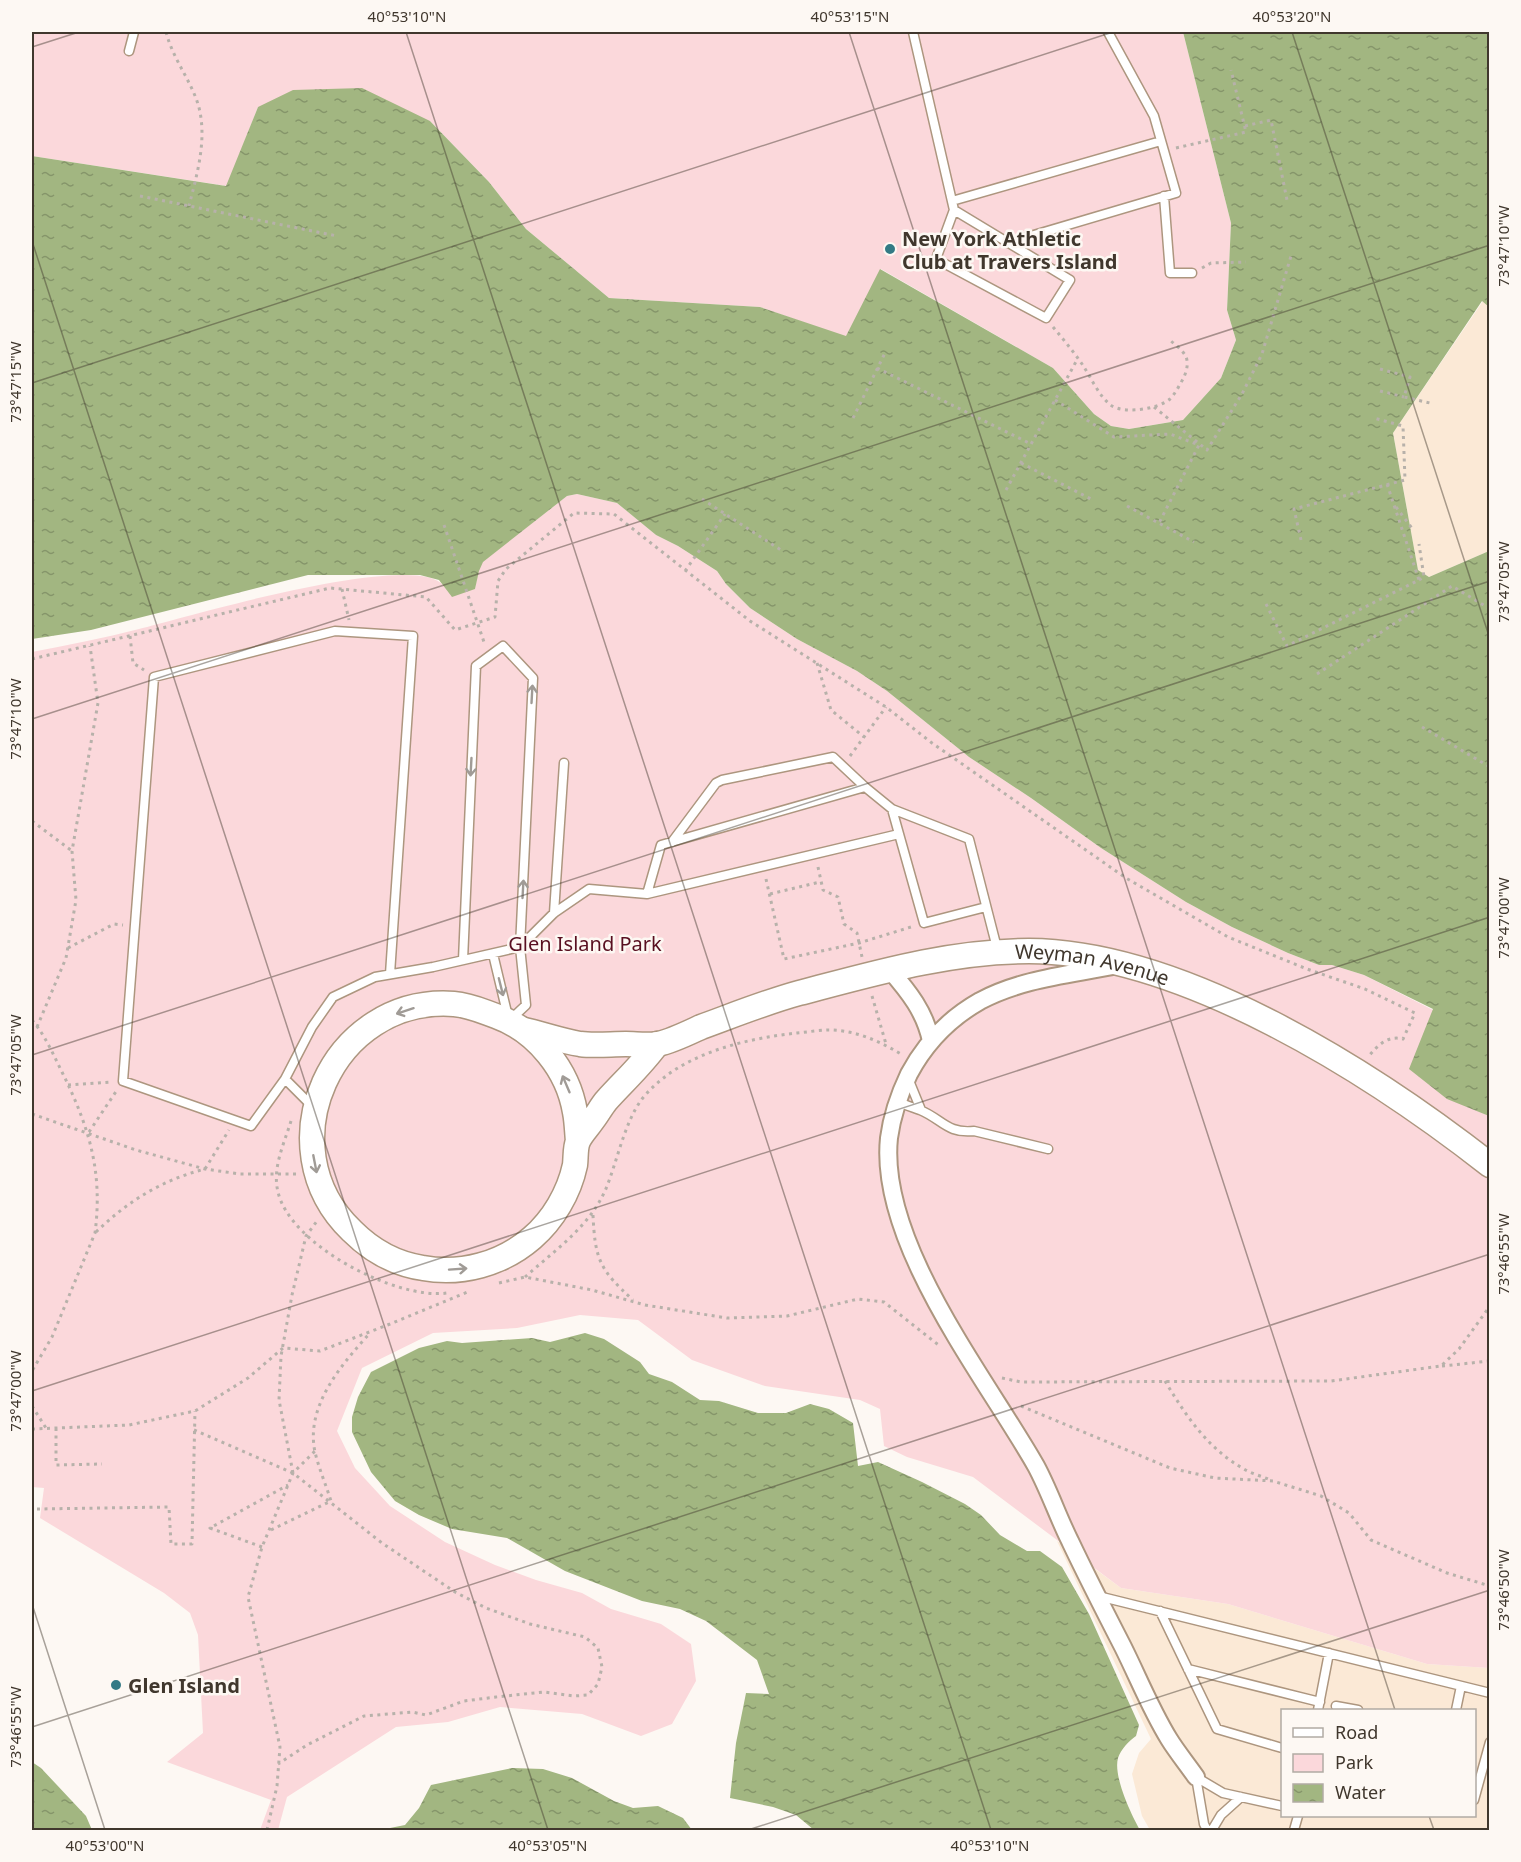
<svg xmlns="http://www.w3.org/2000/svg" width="1521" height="1862" font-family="'Noto Sans',sans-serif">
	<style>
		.built { fill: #fbe9d6; fill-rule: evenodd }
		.park { fill: #fbd8db }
		.water { fill: url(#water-ripples) }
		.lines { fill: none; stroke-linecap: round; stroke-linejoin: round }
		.lane-casing { stroke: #ad967f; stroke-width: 11 }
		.street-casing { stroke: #ad967f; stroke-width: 20 }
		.secondary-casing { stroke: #ad967f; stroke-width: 27 }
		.path { stroke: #b7b1aa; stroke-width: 3; stroke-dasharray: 3 4.5; stroke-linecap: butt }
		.lane { stroke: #fff; stroke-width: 8 }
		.street { stroke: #fff; stroke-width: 16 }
		.secondary { stroke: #fff; stroke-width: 24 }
		.oneway { stroke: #a09b96 }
		.ticks { fill: none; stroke: #40372d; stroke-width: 1.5; stroke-opacity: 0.45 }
		.poi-dot { fill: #337a85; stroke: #fdf8f3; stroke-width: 2 }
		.labels { text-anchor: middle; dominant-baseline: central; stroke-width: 5; stroke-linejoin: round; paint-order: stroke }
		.poi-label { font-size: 20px; font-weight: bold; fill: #40372d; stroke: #fdf8f3; text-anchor: start }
		.park-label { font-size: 20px; fill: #580f20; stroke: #fdf8f3 }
		.street-label { font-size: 20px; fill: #40372d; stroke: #fdf8f3 }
		.neatline { fill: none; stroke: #40372d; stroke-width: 2 }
		.ticks-label { font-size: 15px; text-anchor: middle; fill: #40372d }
	</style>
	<defs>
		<pattern id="water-ripples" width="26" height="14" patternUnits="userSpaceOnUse" patternTransform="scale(1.5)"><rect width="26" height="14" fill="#a2b681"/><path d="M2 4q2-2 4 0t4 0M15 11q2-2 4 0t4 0" fill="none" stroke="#85956a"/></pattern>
	</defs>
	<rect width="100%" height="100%" fill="#fdf8f3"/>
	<path class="built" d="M1483,301l7,6 -1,244 -60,26 -11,-7 -25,-137z
		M1057,1541l64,47 107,16 199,60 62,4v162h-339l-8,-14 -10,-42 7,-21 12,-14zM1282,1710h192v106h-192z"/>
	<path class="park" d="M32,32h1151l48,191 -4,87 9,30 -15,38 -38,42 -54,9 -18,-3 -17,-12 -41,-46 -172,-99 -35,68 -86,-30 -151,-9 -83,-69 -37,-47 -59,-61 -172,-14 -31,79 -195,-30z
		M577,494l40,9 39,32 22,11 39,25 9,13 24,24 47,31 60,32 30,20 82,66 62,41 70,50 85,54 46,25 56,26 31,12h13l32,10 69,35 29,94 27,12v552l-62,-4 -199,-60 -107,-16 -148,-111 -66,-20 -23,-11 -4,-37 -20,-9 -95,-14 -73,-26 -54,-40 -58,-5 -63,13 -84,5 -71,35 -25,63 18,37 35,38 55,36 50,23 41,15 46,13 29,16 50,15 30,20 5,37 -24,43 -31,12 -59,-22 -82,-7 -52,15 -52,5 -109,70 -9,33h-18l11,-30 -104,-38 36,-29 -5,-98 -8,-22 -26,-20 -124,-75 4,-30 -12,-1v-835c36,-7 72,-14 107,-23 47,-12 274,-79 304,-44l32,4 3,-18 4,-9 85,-66z"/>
	<path class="water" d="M1183,32h306v275l-7,-6 -89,132 25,137 11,7 60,-26v565l-42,-17 -38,-30 24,-60 -69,-34 -32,-10h-13l-31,-12 -56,-26 -46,-25 -85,-54 -70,-50 -62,-41 -82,-66 -30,-20 -60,-32 -47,-31 -24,-24 -9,-13 -39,-25 -22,-11 -39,-32 -40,-9 -10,2 -84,66 -4,9 -4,18 -23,8 -13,-17 -19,-5h-112l-217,55 -59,9v-483l194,30 32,-79 35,-17 69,-2 68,33 59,61 37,47 83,69 151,9 86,29 34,-67 173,99 41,46 17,12 18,3 54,-9 38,-42 15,-38 -9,-30 4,-87z
		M585,1333l19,6 36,23 9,12 23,8 28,18 19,1 39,12h28l24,-9 19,5 24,14 5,43 20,-4 44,20 43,22 16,11 19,20 27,16h13l22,16 27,47 50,111 -3,11c-7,5 -15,13 -18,22 -5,18 13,56 22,72h-326l-18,-15 -23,-8 -43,-9 6,-55 10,-50 23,1 -12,-34 -51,-39 -26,-12 -38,-8 -77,-30 -58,-33 -55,-9 -33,-14 -24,-14 -24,-29 -19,-40v-15l6,-20 13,-25 48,-24 28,-7 15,2 70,-5 18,4z
		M32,1762l9,6 45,48 6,14h-60z
		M512,1768l31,1 29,9 42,23 19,7 25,-2 25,12 9,12h-312l25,-5 14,-17 12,-23z"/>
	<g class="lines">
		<defs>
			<path id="lane" d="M913,32l41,178 -18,49 110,59 24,-38 -116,-70
				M129,51l5,-19
				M1164,196l6,77h22
				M952,201l209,-60
				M1007,243l169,-50 -22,-77 -46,-84
				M892,809l32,114 62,-16
				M672,842l44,-59 6,-3 111,-23 32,30
				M647,894l252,-60
				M554,913l10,-150
				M463,960l13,-294 27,-20 30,32 -13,269 6,58 -17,16 -16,-67
				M908,1078l13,32
				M285,1079l-34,47 -128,-45 31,-404 181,-46 78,5 -23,338
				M897,1101c7,4 15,6 23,9 22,9 27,24 54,21l74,18
				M313,1107l-28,-28 27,-52 21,-30 42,-20 58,-10 87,-20 34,-34 35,-24 58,5 14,-49 204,-58 27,22 77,30 29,113
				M1098,1596l392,97
				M1160,1611l57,118 65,19
				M1188,1669l132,33
				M1336,1706l22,4
				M1318,1710l11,-57
				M1456,1710l5,-24
				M1196,1777l27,16 59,13
				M1196,1777l8,47 3,6
				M1474,1800l16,-58
				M1212,1830l9,-15 20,-18
				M1294,1830l4,-14"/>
			<path id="street" d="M1113,966c-45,9 -92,13 -133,35 -30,17 -55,43 -71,73 -10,21 -17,41 -20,64 -11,105 97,240 147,328 13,24 22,51 34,75 17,36 35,71 53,106 15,30 28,63 46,92 8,13 18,25 27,38
				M889,969c20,23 36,43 42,72"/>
			<g id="secondary">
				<path id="s1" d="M524,1030c18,4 37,11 56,14 15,2 31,0 46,0 10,0 22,2 32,0 14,-3 30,-11 43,-17 33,-12 65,-25 98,-34 76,-20 151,-42 230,-42 154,1 342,121 461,214"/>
				<path d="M578,1141c-1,-9 -1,-19 -3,-29 -7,-42 -38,-81 -79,-96 -14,-5 -27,-11 -42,-12 -122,-9 -190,143 -102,227 20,20 44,33 71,37 38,7 79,-4 109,-30 21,-18 37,-45 43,-73 1,-8 0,-17 3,-24 3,-7 10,-14 14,-20 5,-6 9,-14 14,-20 17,-19 36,-36 51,-57"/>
			</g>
		</defs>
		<use href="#lane" class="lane-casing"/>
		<use href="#street" class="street-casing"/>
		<use href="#secondary" class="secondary-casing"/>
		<path class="path" d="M166,32c7,27 24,47 32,72 10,34 -1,70 -9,102
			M1245,126l26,-6 16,80
			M1176,148l70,-16 -15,-62
			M140,196l197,40
			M1202,268l9,-5 35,-1
			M1053,327c10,12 20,24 29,37 9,13 17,33 30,42 14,8 46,3 58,-7 5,-5 9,-13 13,-20 3,-6 6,-15 3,-22 -3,-7 -11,-12 -16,-17
			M877,368l154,76
			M1380,369l30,8 -6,20 26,6
			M1380,391l24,6
			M1055,400l59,37 56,-3 29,11 -40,78
			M1154,407l53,43 35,-56 20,-40 29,-98
			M853,418l32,-65
			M1021,463l70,36
			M1006,490l72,-132
			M702,499l82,53
			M1127,506l67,36
			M1396,507l18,24
			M444,525l41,120
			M1301,540l-7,-31 111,-29 -2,-54 -29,-8
			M685,571l40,-57
			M1419,580l5,-3 -5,-33
			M342,589l7,31
			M1266,604l21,42 132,-66 -32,-96
			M130,636l3,27 11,7
			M32,659l298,-71 96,9 29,33 40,-13 3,-36 8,-12 68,-56 40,1 136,107 136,86 46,36 194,135 102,59 79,32 58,20 50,24 -12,26c-15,-4 -25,6 -34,17
			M817,663l14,47 33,27
			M1317,674l135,-88 38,23
			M1422,727l68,40
			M850,756l36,-49
			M32,821l40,30
			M818,867l5,23 15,7 6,27 13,9 5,24
			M766,879l18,80 75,-16 52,-16
			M770,894l50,-12
			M68,948l46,-24 9,1
			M872,996l14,48
			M32,1020c13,15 21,34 30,52 27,55 41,99 33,161l-43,104 -20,34
			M37,1027l29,-69 10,-58 -4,-49 26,-148 -8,-57
			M68,1085l44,-3
			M32,1114l104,36 69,19 35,5h57
			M291,1121c-7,23 -19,47 -13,71 12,53 118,108 169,101
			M89,1132l28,-42
			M593,1215c2,45 7,55 40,85
			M96,1232c32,-31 66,-52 109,-63l24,-39
			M525,1277c29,-26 63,-49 80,-86 12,-28 19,-68 37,-92 36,-45 101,-60 155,-66 11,-1 22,-3 32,-3 26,0 50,11 72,24
			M499,1283l26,-6 67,13 53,15 82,13 60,-2 71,-17 26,3 57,45
			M1442,1366l48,-5
			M1002,1378l19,4 310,-1 110,-15 18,-17 31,-43
			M1165,1381c21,35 43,68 79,88 8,5 18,7 26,11
			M32,1406l14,22
			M1021,1406l149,62 45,10 58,3 48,15 28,17 22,27 76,33 43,13
			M56,1428v37l46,-1
			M32,1429l97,-4 66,-14 53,-33 35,-30 37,3 70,-27 80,-33
			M194,1430l99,43 89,70 73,49 31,16 44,16 55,13 13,11 4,19 -4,17 -10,11 -14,1 -30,-4 -48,5 -32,4 -38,14 -14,-3 -48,4 -57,29 -29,19
			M293,1473l-14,-73 2,-44 11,-61 14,-59 11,-15
			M37,1509l132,-2 2,37h21l3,-133
			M271,1530l60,-29c-5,-16 -12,-32 -16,-49 -10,-46 27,-88 55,-119
			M262,1547l-52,-19 78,-43
			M267,1830l10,-44 3,-39 -32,-150 14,-50 31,-74 22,-22"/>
		<use href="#lane" class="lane"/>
		<use href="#street" class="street"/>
		<use href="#secondary" class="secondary"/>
	</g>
	<defs><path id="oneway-shaft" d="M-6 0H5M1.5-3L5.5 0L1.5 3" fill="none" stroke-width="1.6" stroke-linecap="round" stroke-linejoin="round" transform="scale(1.5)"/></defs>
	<g class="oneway">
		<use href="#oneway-shaft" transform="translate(532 694) rotate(-87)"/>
		<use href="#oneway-shaft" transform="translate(471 767) rotate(93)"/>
		<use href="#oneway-shaft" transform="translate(523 889) rotate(-87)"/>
		<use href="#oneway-shaft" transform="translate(501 987) rotate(76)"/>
		<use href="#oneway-shaft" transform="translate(405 1011) rotate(162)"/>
		<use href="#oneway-shaft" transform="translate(566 1084) rotate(-113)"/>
		<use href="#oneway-shaft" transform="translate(315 1164) rotate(79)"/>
		<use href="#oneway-shaft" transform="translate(458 1269) rotate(-4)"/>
	</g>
	<path class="ticks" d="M406,32l585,1798M849,32l546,1678M1292,32l198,607M32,47l47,-15M32,241l516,1589M32,383l1081,-351M32,719l1458,-474M32,1055l1458,-474M32,1391l1458,-474M32,1604l73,226M32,1727l1458,-473M1429,1816l5,14M748,1830l742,-240"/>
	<g class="poi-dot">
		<circle cx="890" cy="249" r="6"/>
		<circle cx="116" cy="1685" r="6"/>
	</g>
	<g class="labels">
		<g class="poi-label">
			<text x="902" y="238">New York Athletic<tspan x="902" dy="23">Club at Travers Island</tspan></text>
			<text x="128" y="1685">Glen Island</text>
		</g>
		<g class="park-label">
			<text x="585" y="943">Glen Island Park</text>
		</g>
		<g class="street-label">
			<text stroke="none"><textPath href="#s1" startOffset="585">Weyman Avenue</textPath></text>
		</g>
	</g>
	<rect width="1521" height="1862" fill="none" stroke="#fdf8f3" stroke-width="66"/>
	<rect x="1281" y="1709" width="195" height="108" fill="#fdf8f3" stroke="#b1aba4" stroke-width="1.5"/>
	<rect x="1293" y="1728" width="30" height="9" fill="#ffffff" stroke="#b1aba4" stroke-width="1.5"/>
	<text x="1335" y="1739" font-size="18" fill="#40372d">Road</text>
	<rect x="1293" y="1754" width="30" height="18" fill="#fbd8db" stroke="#b1aba4" stroke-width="1.5"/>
	<text x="1335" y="1769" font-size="18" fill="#40372d">Park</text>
	<rect x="1293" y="1784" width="30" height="18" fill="url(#water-ripples)" stroke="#b1aba4" stroke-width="1.5"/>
	<text x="1335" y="1799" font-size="18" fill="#40372d">Water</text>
	<rect x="33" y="33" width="1455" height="1796" class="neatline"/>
	<g class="ticks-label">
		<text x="407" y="22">40°53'10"N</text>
		<text x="850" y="22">40°53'15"N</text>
		<text x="1292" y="22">40°53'20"N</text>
		<text transform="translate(1504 246) rotate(-90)" y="5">73°47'10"W</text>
		<text transform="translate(16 382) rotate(-90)" y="5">73°47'15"W</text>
		<text transform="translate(1504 582) rotate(-90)" y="5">73°47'05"W</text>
		<text transform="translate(16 719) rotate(-90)" y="5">73°47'10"W</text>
		<text transform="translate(1504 918) rotate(-90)" y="5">73°47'00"W</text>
		<text transform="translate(16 1055) rotate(-90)" y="5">73°47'05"W</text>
		<text transform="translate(1504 1254) rotate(-90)" y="5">73°46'55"W</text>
		<text transform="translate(16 1391) rotate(-90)" y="5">73°47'00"W</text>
		<text transform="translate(1504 1590) rotate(-90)" y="5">73°46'50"W</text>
		<text transform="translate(16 1727) rotate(-90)" y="5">73°46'55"W</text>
		<text x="105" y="1851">40°53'00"N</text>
		<text x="548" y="1851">40°53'05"N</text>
		<text x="990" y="1851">40°53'10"N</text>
	</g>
</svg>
